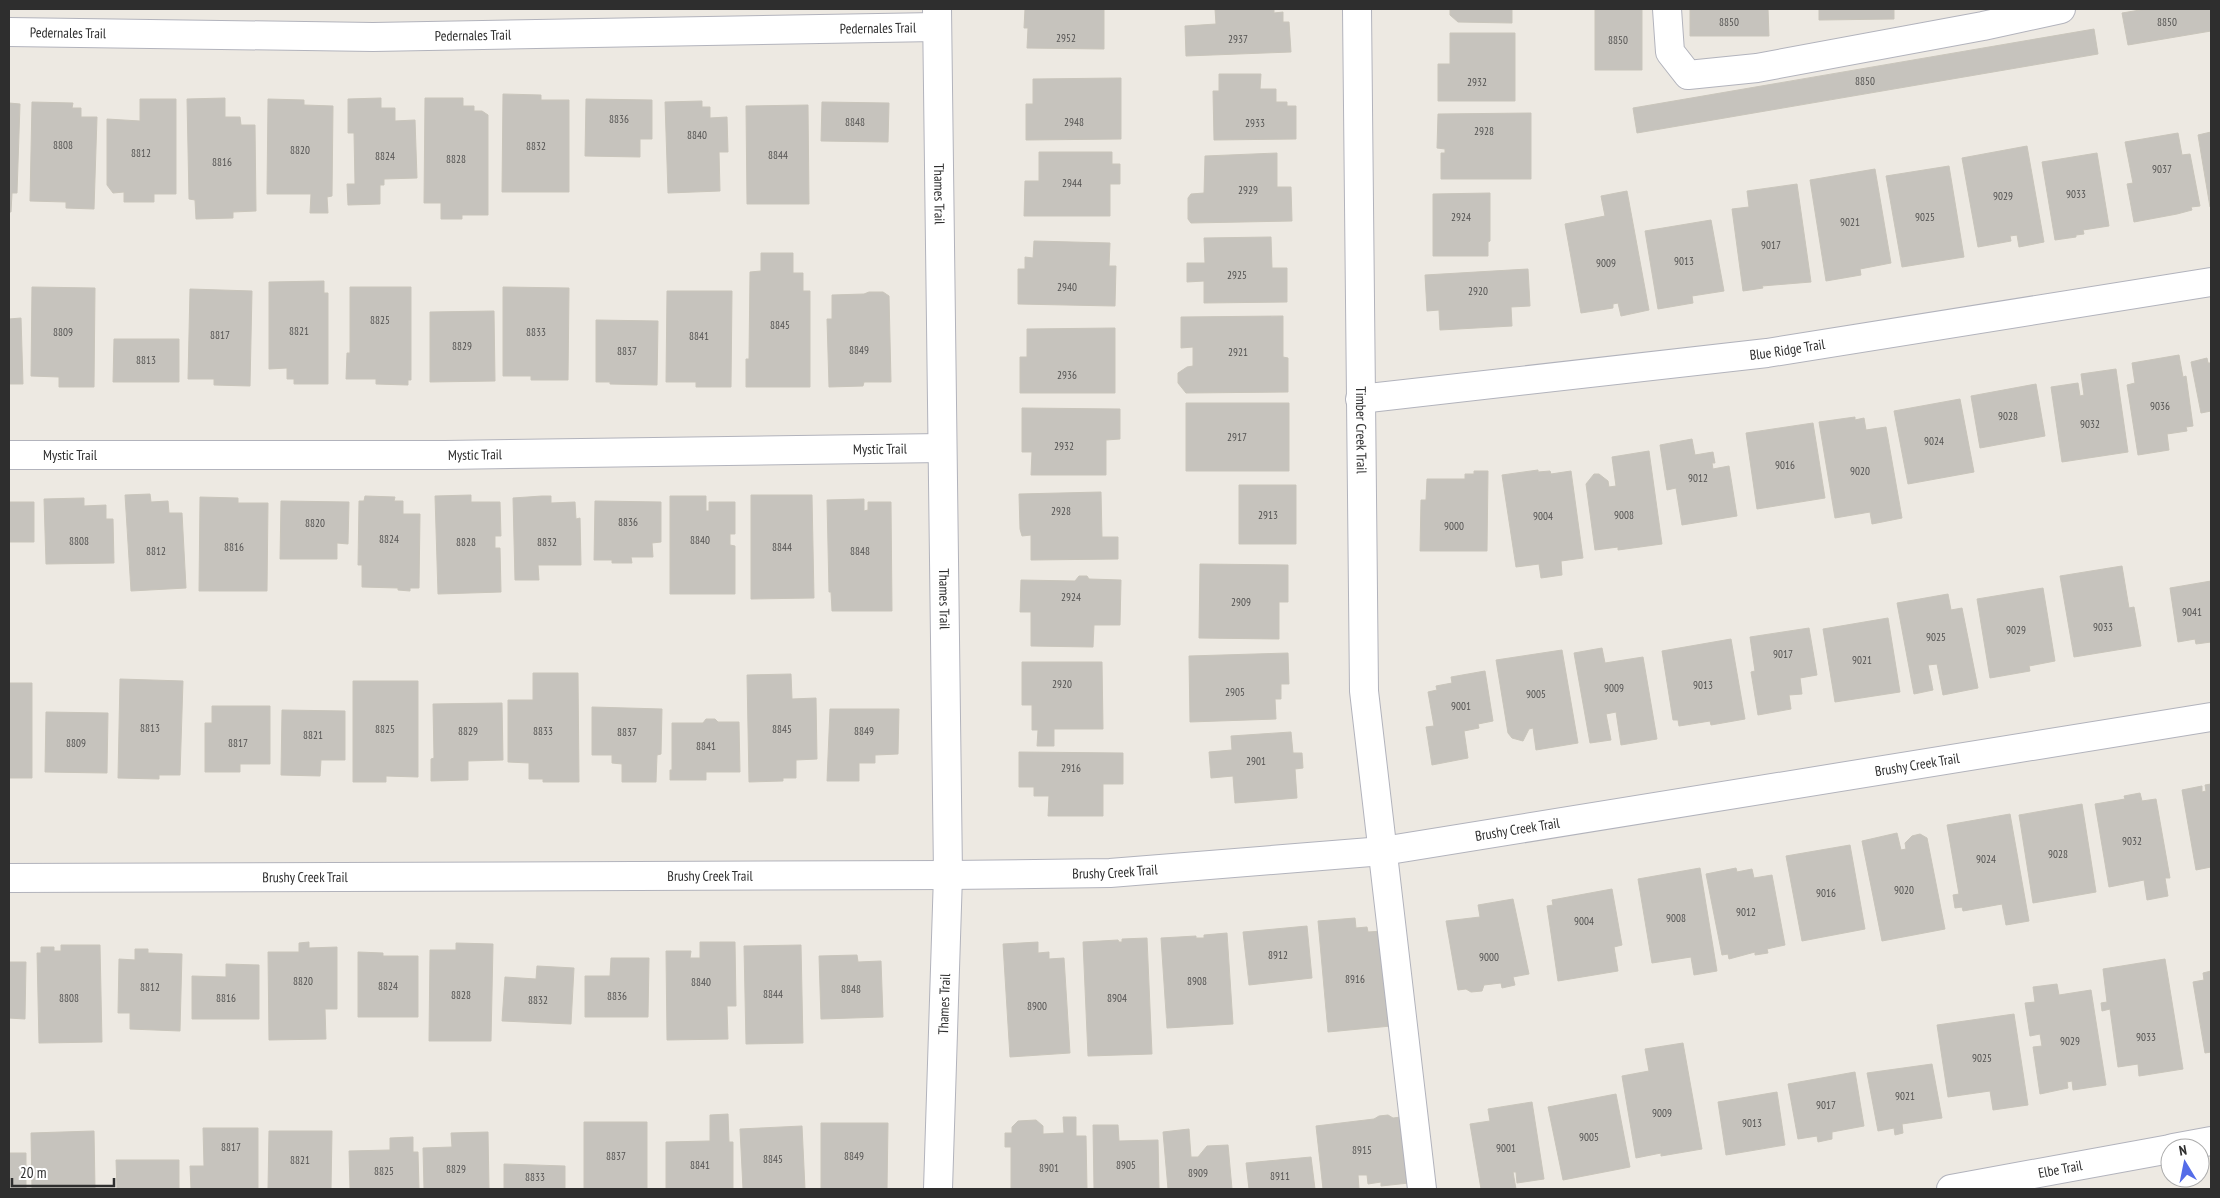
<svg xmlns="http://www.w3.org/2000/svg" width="2220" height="1198" font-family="'PT Sans Narrow',sans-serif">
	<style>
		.building { fill: #c6c3bd; stroke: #c9c5bb }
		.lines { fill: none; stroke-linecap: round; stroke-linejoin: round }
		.minor-casing { stroke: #b2b3bc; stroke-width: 30 }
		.minor { stroke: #fff; stroke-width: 28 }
		.labels { text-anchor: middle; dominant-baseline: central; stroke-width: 5; stroke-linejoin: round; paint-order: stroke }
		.number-label { font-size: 11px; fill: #545352 }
		.street-label { font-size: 14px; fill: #2e2e2e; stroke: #fff }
	</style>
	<rect width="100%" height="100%" fill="#ede9e2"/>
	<path class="building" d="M1025,9h79v40l-77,-1 1,-20h-4z
		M1215,9h59v4l9,-1v10h6l2,30 -105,4 -1,-30 31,-2z
		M1450,9h62v14l-54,-1 -8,-7z
		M1595,9h47v61h-47z
		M1690,9h78l1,27h-79z
		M1819,9h75v10l-75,1z
		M2146,9h65v22l-83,14 -6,-32z
		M2094,29l4,25 -461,79 -4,-25z
		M1450,33h65v68h-77v-37h12z
		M1219,74h42l-1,15h16v13h11v4h9v33l-82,1 -1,-49h6z
		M1121,78v61l-95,1v-36h7v-25z
		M503,94l38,1v5h28v92h-67z
		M225,98v19h15l1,8h14l1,86 -23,1v6l-37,1 -1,-19 -6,-1 -2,-100z
		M381,98v10h14v13l20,-1 2,58 -33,1v6h-4v19l-32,1 -1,-21h8l-1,-51h-6v-34z
		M425,98h38v8h11v5h8l6,4v100h-26v4h-21v-16h-17z
		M140,99h36v95h-22v8h-30v-10l-11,1 -6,-8v-66l33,2z
		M268,99l36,1v5l29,1 -1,90 -5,1 1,16h-18l1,-19h-44z
		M586,99l66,1v39h-12v18l-55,-1z
		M702,101v6h8v11l17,-1 1,35h-9l1,39 -52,2 -3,-91z
		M32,102l41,1 -1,5h9v9h16l-3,92 -28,-1v-6l-36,-1z
		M822,102l67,1 -1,39 -67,-1z
		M9,103l11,1 -3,89h-5l-1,19h-2z
		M808,105l1,99h-62l-1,-98z
		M1531,113v66h-90v-26h4v-4l-8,-1 1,-34z
		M2211,132v74l-1,1 -12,-72z
		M2178,133l4,22 8,-1 10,52 -9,1 1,3 -15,4 -43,8 -7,-38 6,-1 -8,-41z
		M2027,146l17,96 -25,5 -2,-12 -7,1 1,5 -33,6 -16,-89z
		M1039,152h73v12h8v20h-10v32h-86l1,-35h14z
		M1277,153v34h14l1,34 -101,2 -3,-4v-21l3,-4 13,-1 1,-37z
		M2097,153l12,73 -26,4 1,4 -8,1v2l-21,3 -13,-78z
		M1949,166l15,91 -62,10 -16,-91z
		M1875,169l16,94 -31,6 1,6 -35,6 -16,-101z
		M1797,184l14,98 -49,4 1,2 -20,3 -11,-82 17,-2 -2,-16z
		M1627,191l22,119 -28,6 -3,-13 -5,1v4l-32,5 -16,-89 40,-8 -4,-20z
		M1490,193v48l-2,1v14h-55v-62z
		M1711,220l13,71 -32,5 1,7 -35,6 -13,-78z
		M1271,237l1,31h15v34l-83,1v-22l-17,1v-19h18l-1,-25z
		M1034,241l76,2 -1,23h7l-1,40 -97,-2v-35h7v-12l8,1z
		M761,253h32v20h10v18h7v96h-64v-28h3l1,-87 11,-1z
		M1528,269l2,37 -19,1 1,19 -72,4 -1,-20 -12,1 -2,-36z
		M324,281v12h4v91h-34v-5h-7v-11l-18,1v-87z
		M32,287l63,1 -1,99h-35v-10l-28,-1z
		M350,287h61v93h-3v5l-32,-1v-5h-30l1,-26h3z
		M503,287l66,1 -1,92h-37v-4h-28z
		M190,289l62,2 -2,95 -36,-1v-6h-26z
		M667,291h65l-1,96h-35v-5h-30z
		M869,292h14l6,4 2,86h-27l-1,4 -34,1 -2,-68h5v-24l32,-1z
		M494,311l1,70 -65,1v-70z
		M1283,316v41l5,1v34l-102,1 -8,-10v-10l9,-6 6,-1v-19l-12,1v-31z
		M21,318l2,66h-14v-65z
		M596,320l62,1 -1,64 -47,-1v-2h-14z
		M1115,328v65h-95v-36h7v-28z
		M114,339h65v43h-66z
		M2179,355l4,22 3,-1 7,50 -7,1 1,4 -20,3 2,16 -31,5 -11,-70 8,-2 -3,-20z
		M2207,358l1,5h3v48l-10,2 -10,-51z
		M2116,369l12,83 -66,10 -11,-75 27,-4 2,13 4,-1 -3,-21z
		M2036,384l9,52 -65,12 -9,-52z
		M1960,399l14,73 -66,12 -14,-73z
		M1186,403h103v68h-103z
		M1022,408l98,1v30l-14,1v35h-75l1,-23h-10z
		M1855,417v3l9,-2 2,12 20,-3 16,91 -30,6 -2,-12 -35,6 -16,-96z
		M1813,423l12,75 -68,11 -11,-76z
		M1692,439l3,16 18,-3 2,11h-3l1,6 16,-3 8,50 -55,9 -6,-37 -9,2 -7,-45z
		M1649,451l13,93 -44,6v-3l-23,3 -9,-66 8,-10h5l9,7 1,6 7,-1 -4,-29z
		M1538,470v2l12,-1 1,3 20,-3 12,87 -22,3 1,14 -21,3 -2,-14 -23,3 -14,-92z
		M1474,471h14l-1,80h-67l1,-51h5l1,-21h38v-5h9z
		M1239,485h57v59h-57z
		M1101,492l1,45h16v22l-87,1v-25l-9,1 -2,-7 -1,-35z
		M150,494l1,8 17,-1 1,12h13l4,75 -55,3 -6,-96z
		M471,495v7h29l1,34h-6v12h5l1,44 -63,2 -3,-98z
		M751,495h61l2,103 -63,1z
		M365,496l30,1 -1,4h9v13h17l-1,74h-9v3l-12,-1v-2l-36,-1v-22h-4l1,-64h5z
		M542,496h9v7l24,-1 1,17 4,-1 1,47h-43l1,15h-24l-2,-82z
		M670,496h36v15h3v-9h26v32h-5v11l5,1v48h-65z
		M200,497l38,1v5h30l-1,88h-68z
		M84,498v8l22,-1v14h7l1,44 -68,1 -2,-65z
		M864,499v12l4,-1v-8h23l1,109h-60l-1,-19h-2l-2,-92z
		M281,501l68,1 -1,42 -11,-1v16h-57z
		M595,501l66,1v40l-9,1 1,14h-22l1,6h-20v-3h-18z
		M9,502h25v40h-25z
		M1200,564l88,1v37h-9v37l-80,-1z
		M2122,566l7,42 5,-1 7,39 -67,11 -14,-81z
		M1079,576h8l2,3 32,1 -1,45h-26l-1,22 -62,-1v-34h-11l1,-32 54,1z
		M2211,581v61l-15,2 -1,-5 -17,3 -8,-54z
		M2043,588l12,73 -26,5 1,5 -40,7 -13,-79z
		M1948,594l3,16 11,-2 16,80 -35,7 -6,-31 -9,1 5,25 -19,4 -17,-91z
		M1888,618l12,74 -65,10 -12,-73z
		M1809,628l8,47 -17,3 2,16 -13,1 2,14 -33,6 -7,-43 4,-1 -5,-34z
		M1731,639l14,80 -34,6 -1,-4 -31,5 -1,-6h-5l-11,-69z
		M1602,648l3,15 38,-6 14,82 -36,6 -5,-33 -10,2 5,26 -21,3 -16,-90z
		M1562,650l16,93 -42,7 -3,-22 -4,1 -6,12 -11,-3 -4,-5 -12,-73z
		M1288,653l1,31h-8v15h-6l1,20 -86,3 -1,-66z
		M1022,662h80l1,67h-49v17h-17l1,-16h-6v-25h-10z
		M1485,671l8,50 -15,3 1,4 -15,3 4,27 -36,7 -6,-38 8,-1 -6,-34 9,-2 -1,-4 16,-3 -1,-6z
		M533,673h45l1,109h-36v-3h-14v-16l-21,-1v-62h25z
		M791,674l1,25 24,-1 1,61 -21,1v18h-13v3l-34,1 -2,-107z
		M120,679l63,2 -3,94h-21v4l-41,-1z
		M353,681h65v96l-32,-1v6h-33z
		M9,683h23v95h-23z
		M502,703l1,57 -35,1v19l-37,1v-22l3,-1 -1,-54z
		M212,706h58v58h-30v8h-35v-49h7z
		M592,707l70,2 -1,45 -4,1 -1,27h-34v-18l-10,-1v-8h-20z
		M830,709h69l-1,45 -23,1v8h-16v18h-32z
		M282,710l63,1v49h-24l-1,16 -39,-1z
		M46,712l62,1 -1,60 -62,-1z
		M706,719h9l3,3h21l1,50h-34v8h-36v-10h2v-47h31z
		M1291,732l2,21h9l1,15 -8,1 2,29 -62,5 -2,-27 -22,2 -2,-26 23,-2 -1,-14z
		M1019,752l104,1v31h-20v32h-55l1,-20h-15v-9h-15z
		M2211,784v83l-15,3 -14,-80 20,-4v6l4,-1 -1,-6z
		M2140,793l2,8 14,-2 14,79h-5l3,18 -21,4 -3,-20 -35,7 -14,-83 30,-5 -1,-3z
		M2082,804l14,88 -63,11 -14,-88z
		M2010,814l19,107 -23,4 -4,-21 -39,7 -1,-4 -7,1 -2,-13 6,-1 -12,-69z
		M1897,833l4,17 5,-1 -1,-6 7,-7 8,-2 7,4 18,91 -63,12 -20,-100z
		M1850,845l15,84 -63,12 -16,-85z
		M1700,868l17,103 -23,4 -3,-18 -39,6 -14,-84z
		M1736,868l1,4 15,-3 2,9 18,-3 13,70 -18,4 1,4 -13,2v-3l-26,7 -1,-5 -6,1 -16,-81z
		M1612,889l10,56 -8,2 4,24 -60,10 -11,-75 6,-1 -1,-5z
		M1513,899l16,75 -16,3 2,8 -13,3 -1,-5 -17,2 -2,6 -11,1 -5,-3 -8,1 -12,-69 34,-4 -2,-12z
		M1355,918l1,10 11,-1 1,5 15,-1 8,95 -63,6 -10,-111z
		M1307,926l5,52 -63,7 -6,-53z
		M1227,933l6,91 -66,4 -6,-90 35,-2v2h8v-3z
		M1147,938l5,116 -64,2 -5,-114 35,-2 1,2h3v-3z
		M309,942v6l28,-1v62h-12l1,30 -57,1 -1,-88h31v-9z
		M700,942h35l1,64h-9l1,33 -61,1 -1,-89h25l-1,7h10z
		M1038,942v11l11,-1v7l15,-1 6,95 -60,4 -7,-113z
		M456,943l37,1 -2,97h-62l1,-91h26z
		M61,945h39l2,97 -63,1 -2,-90h4v-6h13v4h7z
		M801,945l2,98 -57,1 -2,-98z
		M135,949h13v4l34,1 -2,77 -50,-2v-16h-12l1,-54 16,1z
		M358,952l25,1v3h35v61h-60z
		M857,955l1,7 23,-1 2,56 -62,2 -2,-63z
		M611,958h38l-1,59h-63v-41h25z
		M2165,959l18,110 -44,7 -1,-12 -20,3 -8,-58 -8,2 -1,-8 6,-1 -4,-33z
		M9,962h17l-1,57 -16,-1z
		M226,964l33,1v54h-67v-43l34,1z
		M537,966l37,2 -3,56 -69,-3 3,-44 31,2z
		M2211,971v81l-6,1 -12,-71 11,-2 -1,-7z
		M2057,984l2,11 32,-5 15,95 -33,5 -1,-9 -5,1 1,6 -28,6 -7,-47 9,-1 -2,-12 -10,2 -5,-33 10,-1 -2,-15z
		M2014,1014l14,91 -35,5 -3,-19 -42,6 -11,-72z
		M1683,1043l19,106 -41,7v-3l-25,5 -14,-82 27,-5 -4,-22z
		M1932,1064l10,54 -40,6 1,9 -8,2 -1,-7 -16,3 -11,-58z
		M1855,1072l9,54 -32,6v7l-14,3 -1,-6 -19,3 -10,-55z
		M1777,1092l8,53 -59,10 -8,-53z
		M1616,1094l14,73 -67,13 -15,-73z
		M1532,1102l12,77 -27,4 -1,-11h-3l3,17h-35l-11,-65 20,-3 -2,-12z
		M728,1114l1,28h4v46l-67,1v-47l44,-1v-26z
		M1388,1115l5,3 8,-1 8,66 -28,3v-4l-13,2 -1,-9h-9l1,14h-36l-7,-63 58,-7 5,-3z
		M1063,1117h13v19h10l1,53h-76v-42h-6v-14h7v-6l6,-6 18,-1 7,6v8l21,-1z
		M584,1122h63v67h-63z
		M821,1123h67l-1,66h-66z
		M1093,1125h25l1,16 39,-1 1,49h-65z
		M802,1126l3,63h-62l-3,-60z
		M203,1128h55v61h-67l-1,-23h14z
		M1189,1129l2,28h7l9,-11 21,-1 4,44h-64l-5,-57z
		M94,1131l1,58h-63l-1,-56z
		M269,1131h63l-1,58h-63z
		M488,1132l1,57h-65l-1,-41 29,-1 -1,-14z
		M413,1137v15h5l1,37h-69l-1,-38 41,-1v-12z
		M9,1153h17v36h-17z
		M1311,1157l4,32h-66l-3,-26z
		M116,1160h63v29h-62z
		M504,1164l61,2v23h-61z"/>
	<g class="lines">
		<defs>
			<g id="minor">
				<path id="s1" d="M937,9l11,866 -10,314"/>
				<path id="s2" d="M1357,9l7,682 58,498"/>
				<path d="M1667,9l3,43 18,23 69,-7 226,-42 78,-17"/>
				<path id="s3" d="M9,32l364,5 563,-10"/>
				<path id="s4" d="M1360,399l407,-46 444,-71"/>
				<path id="s5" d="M9,455h436l497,-7"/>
				<path id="s6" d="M9,878l939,-3 162,-2 273,-22 828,-134"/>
				<path d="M2173,1148l38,-7"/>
				<path id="s7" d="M1951,1189l219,-40"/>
			</g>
		</defs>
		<use href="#minor" class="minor-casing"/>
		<use href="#minor" class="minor"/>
	</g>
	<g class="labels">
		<g class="number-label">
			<text x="1729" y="22">8850</text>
			<text x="2167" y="22">8850</text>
			<text x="1066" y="38">2952</text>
			<text x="1238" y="39">2937</text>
			<text x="1618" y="40">8850</text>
			<text x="1865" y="81">8850</text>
			<text x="1477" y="82">2932</text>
			<text x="619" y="119">8836</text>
			<text x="855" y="122">8848</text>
			<text x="1074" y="122">2948</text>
			<text x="1255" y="123">2933</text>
			<text x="1484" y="131">2928</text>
			<text x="697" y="135">8840</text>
			<text x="63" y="145">8808</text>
			<text x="536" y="146">8832</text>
			<text x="300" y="150">8820</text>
			<text x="141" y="153">8812</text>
			<text x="778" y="155">8844</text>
			<text x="385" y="156">8824</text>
			<text x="456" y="159">8828</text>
			<text x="222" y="162">8816</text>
			<text x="2162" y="169">9037</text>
			<text x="1072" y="183">2944</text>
			<text x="1248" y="190">2929</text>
			<text x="2076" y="194">9033</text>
			<text x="2003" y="196">9029</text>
			<text x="1461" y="217">2924</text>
			<text x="1925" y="217">9025</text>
			<text x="1850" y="222">9021</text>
			<text x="1771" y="245">9017</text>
			<text x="1684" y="261">9013</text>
			<text x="1606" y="263">9009</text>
			<text x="1237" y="275">2925</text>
			<text x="1067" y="287">2940</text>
			<text x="1478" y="291">2920</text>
			<text x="380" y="320">8825</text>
			<text x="780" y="325">8845</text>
			<text x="299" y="331">8821</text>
			<text x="63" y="332">8809</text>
			<text x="536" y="332">8833</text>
			<text x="220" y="335">8817</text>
			<text x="699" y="336">8841</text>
			<text x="462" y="346">8829</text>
			<text x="859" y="350">8849</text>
			<text x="627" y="351">8837</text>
			<text x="1238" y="352">2921</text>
			<text x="146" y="360">8813</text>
			<text x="1067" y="375">2936</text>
			<text x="2160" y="406">9036</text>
			<text x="2008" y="416">9028</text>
			<text x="2090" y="424">9032</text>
			<text x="1237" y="437">2917</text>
			<text x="1934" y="441">9024</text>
			<text x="1064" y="446">2932</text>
			<text x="1785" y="465">9016</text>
			<text x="1860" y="471">9020</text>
			<text x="1698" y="478">9012</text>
			<text x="1061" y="511">2928</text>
			<text x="1268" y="515">2913</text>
			<text x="1624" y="515">9008</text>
			<text x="1543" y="516">9004</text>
			<text x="628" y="522">8836</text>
			<text x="315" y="523">8820</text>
			<text x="1454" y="526">9000</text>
			<text x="389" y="539">8824</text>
			<text x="700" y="540">8840</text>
			<text x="79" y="541">8808</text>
			<text x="466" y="542">8828</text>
			<text x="547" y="542">8832</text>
			<text x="234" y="547">8816</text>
			<text x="782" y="547">8844</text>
			<text x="156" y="551">8812</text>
			<text x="860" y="551">8848</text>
			<text x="1071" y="597">2924</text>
			<text x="1241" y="602">2909</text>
			<text x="2192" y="612">9041</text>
			<text x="2103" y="627">9033</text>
			<text x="2016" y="630">9029</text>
			<text x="1936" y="637">9025</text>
			<text x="1783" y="654">9017</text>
			<text x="1862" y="660">9021</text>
			<text x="1062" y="684">2920</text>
			<text x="1703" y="685">9013</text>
			<text x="1614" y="688">9009</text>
			<text x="1235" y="692">2905</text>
			<text x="1536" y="694">9005</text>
			<text x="1461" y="706">9001</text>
			<text x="150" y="728">8813</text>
			<text x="385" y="729">8825</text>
			<text x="782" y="729">8845</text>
			<text x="468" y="731">8829</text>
			<text x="543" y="731">8833</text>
			<text x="864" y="731">8849</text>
			<text x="627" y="732">8837</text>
			<text x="313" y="735">8821</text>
			<text x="76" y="743">8809</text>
			<text x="238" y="743">8817</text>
			<text x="706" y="746">8841</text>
			<text x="1256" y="761">2901</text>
			<text x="1071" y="768">2916</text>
			<text x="2132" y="841">9032</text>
			<text x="2058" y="854">9028</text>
			<text x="1986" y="859">9024</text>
			<text x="1904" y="890">9020</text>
			<text x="1826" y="893">9016</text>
			<text x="1746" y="912">9012</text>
			<text x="1676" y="918">9008</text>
			<text x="1584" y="921">9004</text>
			<text x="1278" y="955">8912</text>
			<text x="1489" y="957">9000</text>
			<text x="1355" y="979">8916</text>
			<text x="303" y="981">8820</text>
			<text x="1197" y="981">8908</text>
			<text x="701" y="982">8840</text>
			<text x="388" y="986">8824</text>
			<text x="150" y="987">8812</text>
			<text x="851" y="989">8848</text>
			<text x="773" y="994">8844</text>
			<text x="461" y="995">8828</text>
			<text x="617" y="996">8836</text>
			<text x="69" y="998">8808</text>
			<text x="226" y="998">8816</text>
			<text x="1117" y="998">8904</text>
			<text x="538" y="1000">8832</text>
			<text x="1037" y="1006">8900</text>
			<text x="2146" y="1037">9033</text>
			<text x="2070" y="1041">9029</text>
			<text x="1982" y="1058">9025</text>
			<text x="1905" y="1096">9021</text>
			<text x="1826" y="1105">9017</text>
			<text x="1662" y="1113">9009</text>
			<text x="1752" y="1123">9013</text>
			<text x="1589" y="1137">9005</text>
			<text x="231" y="1147">8817</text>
			<text x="1506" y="1148">9001</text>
			<text x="1362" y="1150">8915</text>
			<text x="616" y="1156">8837</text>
			<text x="854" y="1156">8849</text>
			<text x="773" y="1159">8845</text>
			<text x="300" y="1160">8821</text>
			<text x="700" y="1165">8841</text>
			<text x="1126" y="1165">8905</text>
			<text x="1049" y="1168">8901</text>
			<text x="456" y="1169">8829</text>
			<text x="384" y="1171">8825</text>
			<text x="1198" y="1173">8909</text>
			<text x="1280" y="1176">8911</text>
			<text x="535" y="1177">8833</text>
		</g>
		<g class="street-label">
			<text stroke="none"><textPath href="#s3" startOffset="869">Pedernales Trail</textPath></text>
			<text stroke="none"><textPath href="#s3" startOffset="59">Pedernales Trail</textPath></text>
			<text stroke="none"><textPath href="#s3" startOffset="464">Pedernales Trail</textPath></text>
			<text stroke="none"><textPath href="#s1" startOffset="185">Thames Trail</textPath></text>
			<text stroke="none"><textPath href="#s4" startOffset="430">Blue Ridge Trail</textPath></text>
			<text stroke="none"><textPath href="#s2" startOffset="421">Timber Creek Trail</textPath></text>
			<text stroke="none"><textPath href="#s5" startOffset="871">Mystic Trail</textPath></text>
			<text stroke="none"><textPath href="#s5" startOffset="466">Mystic Trail</textPath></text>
			<text stroke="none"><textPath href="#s5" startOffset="61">Mystic Trail</textPath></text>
			<text stroke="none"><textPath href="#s1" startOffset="590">Thames Trail</textPath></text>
			<text stroke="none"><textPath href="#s6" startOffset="1916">Brushy Creek Trail</textPath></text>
			<text stroke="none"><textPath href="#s6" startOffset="1511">Brushy Creek Trail</textPath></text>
			<text stroke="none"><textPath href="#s6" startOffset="1106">Brushy Creek Trail</textPath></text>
			<text stroke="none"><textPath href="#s6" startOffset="701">Brushy Creek Trail</textPath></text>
			<text stroke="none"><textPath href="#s6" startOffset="296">Brushy Creek Trail</textPath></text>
			<text transform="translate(944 1004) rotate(-88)">Thames Trail</text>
			<text stroke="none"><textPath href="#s7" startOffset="111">Elbe Trail</textPath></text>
		</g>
	</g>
	<rect width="2220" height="1198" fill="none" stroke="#2e2e2e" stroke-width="20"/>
	<g transform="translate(2185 1163) rotate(350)"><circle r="24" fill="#ffffff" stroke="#ababab"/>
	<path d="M0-4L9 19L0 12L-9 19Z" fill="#546ce8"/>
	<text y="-8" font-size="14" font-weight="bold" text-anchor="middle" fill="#2e2e2e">N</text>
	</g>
	<path d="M12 1178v8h102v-8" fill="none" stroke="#2e2e2e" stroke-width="2.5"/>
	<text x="20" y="1178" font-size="15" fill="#2e2e2e" stroke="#ffffff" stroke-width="4" paint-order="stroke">20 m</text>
</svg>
